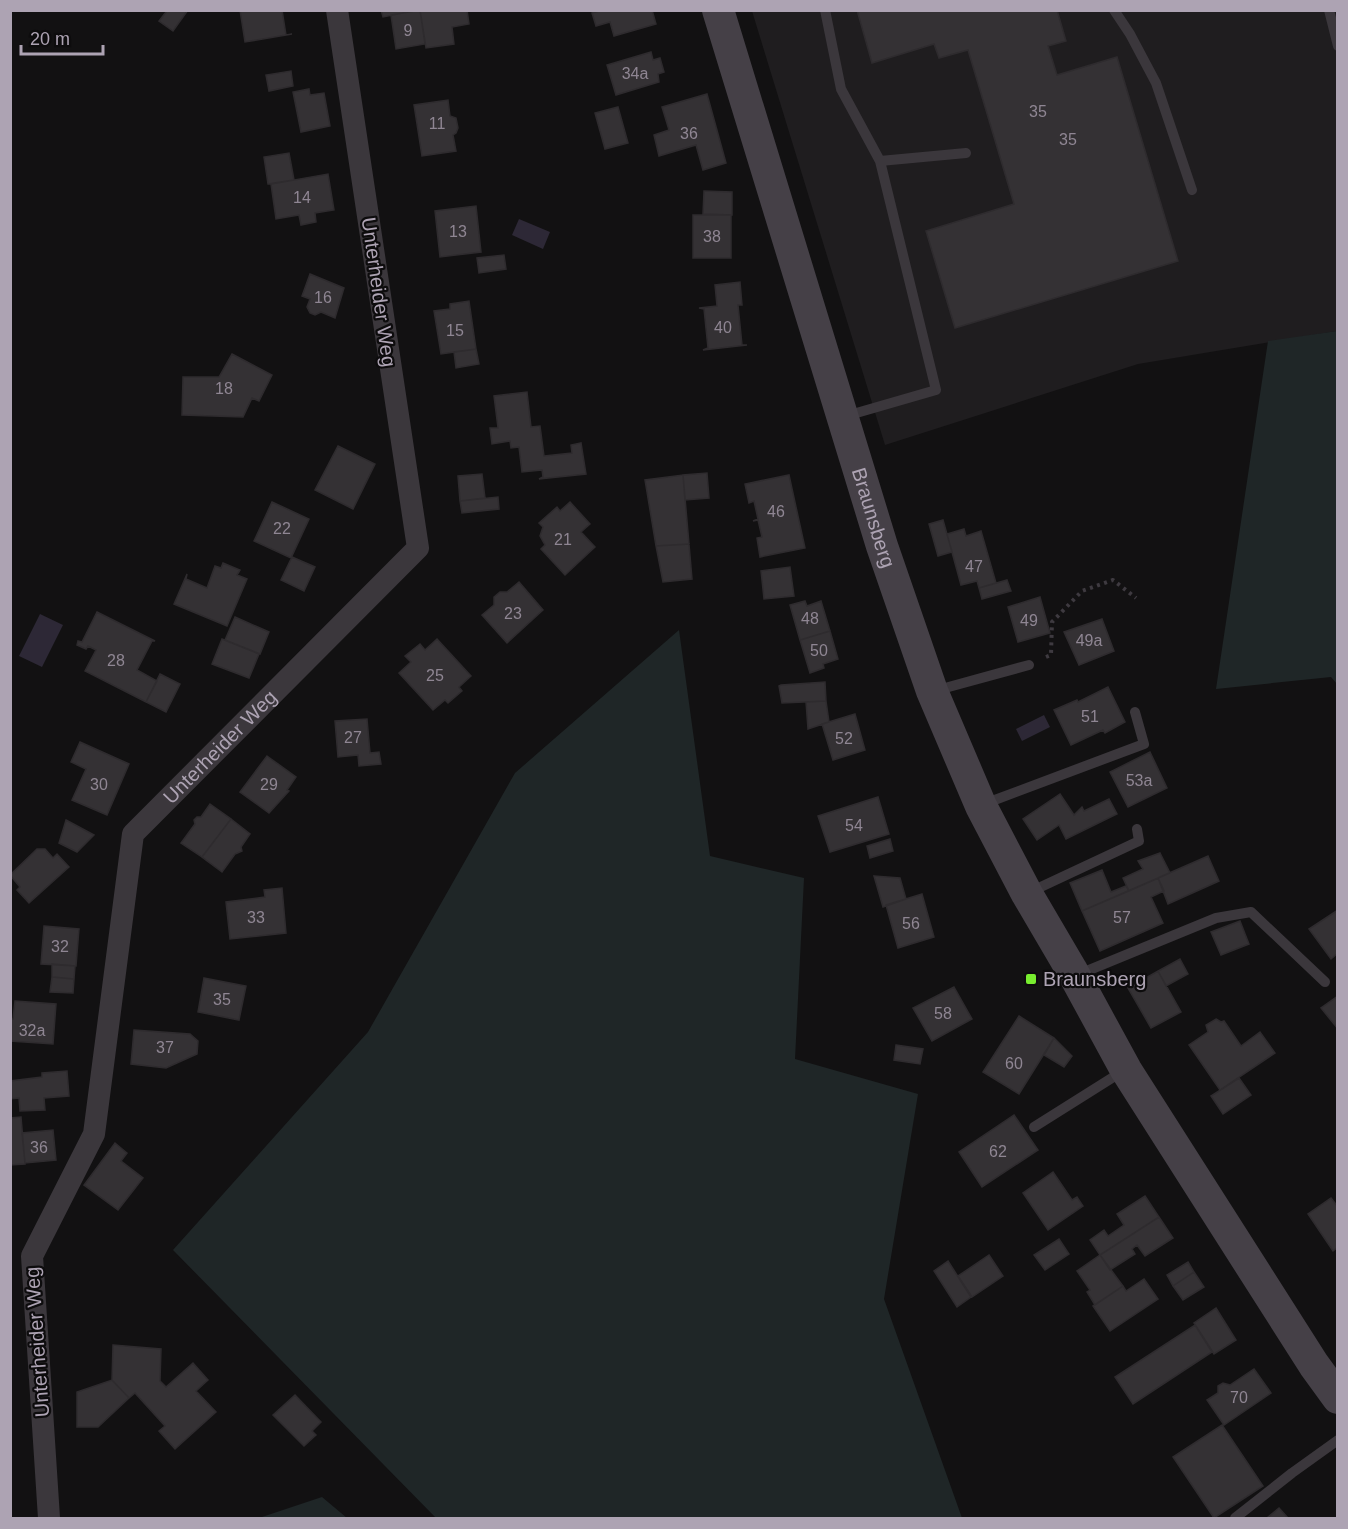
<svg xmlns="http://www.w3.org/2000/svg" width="1348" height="1529" font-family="Helvetica,sans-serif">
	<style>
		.built { fill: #1f1d1f }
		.green { fill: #1f2627 }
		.water { fill: #2d2836 }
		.building { fill: #343134; stroke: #2e2b2e; stroke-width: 1.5 }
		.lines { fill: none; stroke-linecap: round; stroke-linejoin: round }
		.path { stroke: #3e3a40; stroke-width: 4; stroke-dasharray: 3 4.5; stroke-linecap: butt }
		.service { stroke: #3b373c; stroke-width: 10 }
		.minor { stroke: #3b373c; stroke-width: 22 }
		.secondary { stroke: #454047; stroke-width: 32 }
		.poi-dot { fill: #78ed2f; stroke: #0d0c0d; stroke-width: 2 }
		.labels { text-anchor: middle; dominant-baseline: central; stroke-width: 4.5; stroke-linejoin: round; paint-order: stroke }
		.number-label { font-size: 16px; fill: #8f8693 }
		.street-label { font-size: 20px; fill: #ada3b3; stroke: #0d0c0d }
		.poi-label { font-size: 20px; fill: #ada3b3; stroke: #0d0c0d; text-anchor: start }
	</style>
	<rect width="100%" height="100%" fill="#121112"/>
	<path class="built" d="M752,11h585v320l-199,33 -253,81z"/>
	<path class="green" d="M1337,331v353l-6,-7 -115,12 52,-348z
		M679,630l31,226 94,22 -9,181 123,35 -34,205 78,219h-526l-263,-268 195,-218 147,-259z
		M322,1497l25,21h-88z"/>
	<path class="water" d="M519,219l31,13 -7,17 -31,-14z
		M40,614l23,11 -21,42 -23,-11z
		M1044,715l6,12 -28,14 -6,-12z"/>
	<path class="building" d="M164,10h24l-15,21 -14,-10 7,-9z
		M240,10h42l4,25 6,-1 -47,8z
		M381,10h37l-35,7z
		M420,10l5,34 -29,5 -5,-34z
		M420,10h47l2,14 -17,3 2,17 -28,4z
		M602,10h50l4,14 -42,12 -4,-14 -14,4 -4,-13z
		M857,10h200l9,31 -18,5 9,29 60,-18 61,204 -223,67 -29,-97 88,-27 -46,-154 -29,8 -5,-14 -62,19z
		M651,52l2,8 7,-2 4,14 -6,2 1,8 -43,13 -9,-30z
		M291,71l2,15 -24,5 -3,-16z
		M309,89l1,6 14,-2 6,33 -29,6 -8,-40z
		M707,94l19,69 -23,7 -7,-25 -37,11 -5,-21 15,-5 -7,-23z
		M448,100l2,16 6,2 2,10 -2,5 -3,2 3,16 -34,5 -8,-51z
		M618,107l10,36 -23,6 -10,-36z
		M289,153l5,27 -26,4 -4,-27z
		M328,174l6,36 -19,3 1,9 -15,3 -2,-10 -23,4 -5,-35z
		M704,191l28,1v23l-29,-1z
		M476,206l5,46 -41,5 -5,-46z
		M693,215h38v43h-38z
		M504,255l2,14 -27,4 -2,-15z
		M310,274l34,14 -9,30 -14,-6 -6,3 -5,-2 -3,-6 3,-8 -8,-3z
		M740,282l2,23h-4l4,40h5l-44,5 5,-2 -4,-39 -5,-1 18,-2 -2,-21z
		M469,301l7,48 -35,5 -7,-43 16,-2v-5z
		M476,349l3,15 -23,4 -2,-16z
		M232,354l40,21 -13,26 -7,-3 -9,19 -61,-2 1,-38h36z
		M527,392l4,35 9,-1 4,30 28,-3 -1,-8 10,-2 5,31 -47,5 4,-2 -1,-7 -20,2 -3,-25 -8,1 -1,-7 -18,3 -2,-16h8l-4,-32z
		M338,446l37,18 -22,45 -38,-19z
		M707,473l2,25 -24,2 -2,-25z
		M482,474l3,24 -25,3 -2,-25z
		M683,475l6,69 -33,2 -11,-66z
		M789,475l16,73 -45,9 -3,-19 5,-1 -4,-17 -5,1 5,-2 -4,-18 -5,2 -4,-19z
		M498,497l1,12 -37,4 -2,-12z
		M272,502l37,17 -18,39 -37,-17z
		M570,502l20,22 -9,8 14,15 -30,28 -24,-26 4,-4 -5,-9 3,-9 -4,-4 18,-16 3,4z
		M943,520l9,32 -14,4 -9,-32z
		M964,529l2,7 15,-5 15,52 -17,5 -2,-7 -16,4 -14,-51z
		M689,544l3,35 -29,3 -7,-36z
		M292,557l23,10 -11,24 -23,-11z
		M223,563l17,7 -3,5 10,4 -20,47 -53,-22 13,-30 -1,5 21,9 8,-22 6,2z
		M790,567l4,29 -30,3 -3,-28z
		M1007,580l4,11 -29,8 -3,-11z
		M519,582l24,28 -36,33 -25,-28 12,-10v-8l6,-5h7z
		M1040,597l10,36 -32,9 -10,-35z
		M805,601l2,5 14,-5 9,30 -30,9 -10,-35z
		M97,612l58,29h-3l-15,29 20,11 -11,21 -61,-31 11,-21 -8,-4 -2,3 -9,-4 1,-4 4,1z
		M235,617l34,15 -9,22 -35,-14z
		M1102,619l12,32 -35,14 -15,-33z
		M830,631l8,28 -15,5 1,4 -14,5 -10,-33z
		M222,639l37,15 -10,24 -37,-14z
		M437,639l34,37 -12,11 3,4 -14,12 -3,-3 -12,10 -34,-37 12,-11 -6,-6 15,-12 5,6z
		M160,674l20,10 -14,28 -20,-10z
		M825,682l1,19 -44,2 -3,-17 2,-1z
		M1108,687l17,35 -20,11 -2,-3 -32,15 -17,-35 23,-10 1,2z
		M826,701l3,21 -21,7 -2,-27z
		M855,714l10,36 -32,10 -11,-36z
		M367,719l3,34 9,-1 2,12 -22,2 -1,-11 -20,2 -3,-36z
		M80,742l49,22 -22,51 -35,-15 14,-31 -15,-7z
		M1150,752l17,36 -39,19 -18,-35z
		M267,756l29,21 -9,13 2,1 -20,22 -29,-21z
		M1060,794l14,21 8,-8 2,4 25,-12 8,15 -51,25 -7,-14 -22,15 -14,-21z
		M878,797l11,37 -59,18 -12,-36z
		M210,804l21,15 -29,38 -21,-14 14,-19 -1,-4 3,-3h4z
		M231,819l19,15 -9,13 1,4 -7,3 -13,18 -20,-15z
		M66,820l28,15 -17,17 -18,-9z
		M890,839l3,12 -23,7 -3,-12z
		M37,849h8l8,9 4,-4 12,13 -40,36 -12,-13 3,-3 -10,-12z
		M1160,853l10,20 -41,18 -6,-13 20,-9 -5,-8z
		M1208,856l11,25 -51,23 -10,-26z
		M1102,870l9,22 15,-6 3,5 -47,20 -12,-28z
		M874,876l26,2 6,21 -23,8z
		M1158,878l6,13 -13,6 12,26 -63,28 -18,-40z
		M282,888l4,45 -56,6 -4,-37 39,-5 -1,-7z
		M922,894l12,43 -36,11 -12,-43z
		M1338,910v43l-7,6 -22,-30z
		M1240,921l9,23 -28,11 -10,-23z
		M44,926l35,3 -3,37 -35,-2z
		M1180,959l8,15 -22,12 -8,-15z
		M52,964l23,2 -1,13 -22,-2z
		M1158,971l23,41 -30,16 -23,-40z
		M52,977l22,2 -1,14 -23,-1z
		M204,978l42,8 -7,34 -41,-8z
		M954,987l18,32 -40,22 -19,-33z
		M1338,996v33l-17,-21z
		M15,1001l41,3 -3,40 -43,-3v-22h3z
		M1019,1016l35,22 -35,56 -36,-22z
		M1216,1019l5,3 3,-1 17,25 19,-14 15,21 -55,37 -31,-45 19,-13 -2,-7z
		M134,1030l56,4 8,7 -1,13 -31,14 -35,-4z
		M1054,1038l18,18 -8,11 -20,-12z
		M896,1045l27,4 -3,15 -26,-4z
		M67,1071l2,25 -25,2 1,12 -25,1 -1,-13 -9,1v-18l32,-4v-4z
		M1239,1078l12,17 -28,19 -12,-18z
		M1014,1115l24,35 -56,37 -23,-35z
		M21,1117l4,47 -15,1v-47z
		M53,1130l3,30 -31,3 -3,-30z
		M115,1143l12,10 -6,8 22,17 -25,32 -34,-25z
		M1053,1172l19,28 5,-3 6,9 -35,24 -25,-37z
		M1145,1196l14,21 -59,38 -10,-15 14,-10 4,6 16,-11 -7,-11z
		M1331,1198l7,9v40l-5,4 -25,-37z
		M1159,1217l14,21 -28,18 -8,-11 -5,4 3,5 -25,16 -10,-15z
		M1059,1239l10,15 -24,16 -11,-15z
		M989,1255l14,21 -31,21 -14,-21z
		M1100,1255l23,31 -28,19 -8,-13 3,-2 -13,-19z
		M948,1261l23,36 -14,10 -23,-36z
		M1188,1262l6,10 -21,14 -6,-11z
		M1194,1272l10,15 -21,13 -10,-14z
		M1144,1279l14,20 -48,32 -17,-25 30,-20 3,5z
		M1216,1308l20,32 -22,14 -20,-31z
		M1195,1325l17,27 -79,52 -18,-27z
		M113,1345l48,4 -1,32 6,6 27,-24 15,17 -12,11 20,21 -41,37 -16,-18 6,-5 -30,-33 -6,5 -17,-18z
		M1254,1369l17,24 -47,32 -17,-25 11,-7v-7l5,-3 7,2z
		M112,1380l17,18 -31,29h-21v-35z
		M295,1395l26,27 -9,9 4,4 -12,11 -31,-31z
		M1222,1425l41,61 -49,32 -41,-61z
		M1279,1508l9,10h-21z"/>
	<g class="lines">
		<path class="path" d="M1046,657l5,-2 1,-33 30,-31 31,-11 23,18"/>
		<path class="service" d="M825,10l16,79 39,72 86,-8
			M1114,10l16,24 26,49 36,107
			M1329,10l9,36
			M846,416l90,-26 -56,-229
			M934,691l95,-26
			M984,804l160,-60 -9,-32
			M1030,892l109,-51 -2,-12
			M1077,975l139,-57 35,-6 74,70
			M1034,1127l89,-56
			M1235,1518l57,-45 46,-33"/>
		<path class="minor" id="s1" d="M49,1518l-17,-262 62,-122 39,-300 285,-286 -81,-538"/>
		<path class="secondary" id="s2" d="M718,10l164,536 50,145 49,115 46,88 44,75 55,101 188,295 24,33"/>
	</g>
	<rect class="poi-dot" x="1025" y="973" width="12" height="12" rx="3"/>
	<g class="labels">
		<g class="number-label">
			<text x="408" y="30">9</text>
			<text x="635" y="73">34a</text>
			<text x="1038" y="111">35</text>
			<text x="437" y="123">11</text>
			<text x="689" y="133">36</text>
			<text x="1068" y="139">35</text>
			<text x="302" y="197">14</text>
			<text x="458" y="231">13</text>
			<text x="712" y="236">38</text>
			<text x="323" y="297">16</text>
			<text x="723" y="327">40</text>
			<text x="455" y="330">15</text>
			<text x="224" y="388">18</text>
			<text x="776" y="511">46</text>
			<text x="282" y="528">22</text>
			<text x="563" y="539">21</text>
			<text x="974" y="566">47</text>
			<text x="513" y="613">23</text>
			<text x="810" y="618">48</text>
			<text x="1029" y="620">49</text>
			<text x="1089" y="640">49a</text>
			<text x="819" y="650">50</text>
			<text x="116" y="660">28</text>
			<text x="435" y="675">25</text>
			<text x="1090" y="716">51</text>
			<text x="353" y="737">27</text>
			<text x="844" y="738">52</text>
			<text x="1139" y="780">53a</text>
			<text x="99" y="784">30</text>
			<text x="269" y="784">29</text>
			<text x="854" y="825">54</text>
			<text x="256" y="917">33</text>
			<text x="1122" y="917">57</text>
			<text x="911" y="923">56</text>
			<text x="60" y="946">32</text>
			<text x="222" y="999">35</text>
			<text x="943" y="1013">58</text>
			<text x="32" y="1030">32a</text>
			<text x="165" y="1047">37</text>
			<text x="1014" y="1063">60</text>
			<text x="39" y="1147">36</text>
			<text x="998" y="1151">62</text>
			<text x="1239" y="1397">70</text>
		</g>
		<g class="street-label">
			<text transform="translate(379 292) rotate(82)">Unterheider Weg</text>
			<text stroke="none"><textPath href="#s2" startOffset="531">Braunsberg</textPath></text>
			<text stroke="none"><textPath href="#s1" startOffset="825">Unterheider Weg</textPath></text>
			<text transform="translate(37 1342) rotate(-94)">Unterheider Weg</text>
		</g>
		<g class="poi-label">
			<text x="1043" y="979">Braunsberg</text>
		</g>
	</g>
	<rect width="1348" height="1529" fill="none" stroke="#ada3b3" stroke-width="24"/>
	<path d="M21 45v9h82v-9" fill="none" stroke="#ada3b3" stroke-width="3"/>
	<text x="30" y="45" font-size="18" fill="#ada3b3" stroke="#0d0c0d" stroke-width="4.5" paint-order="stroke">20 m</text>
</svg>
